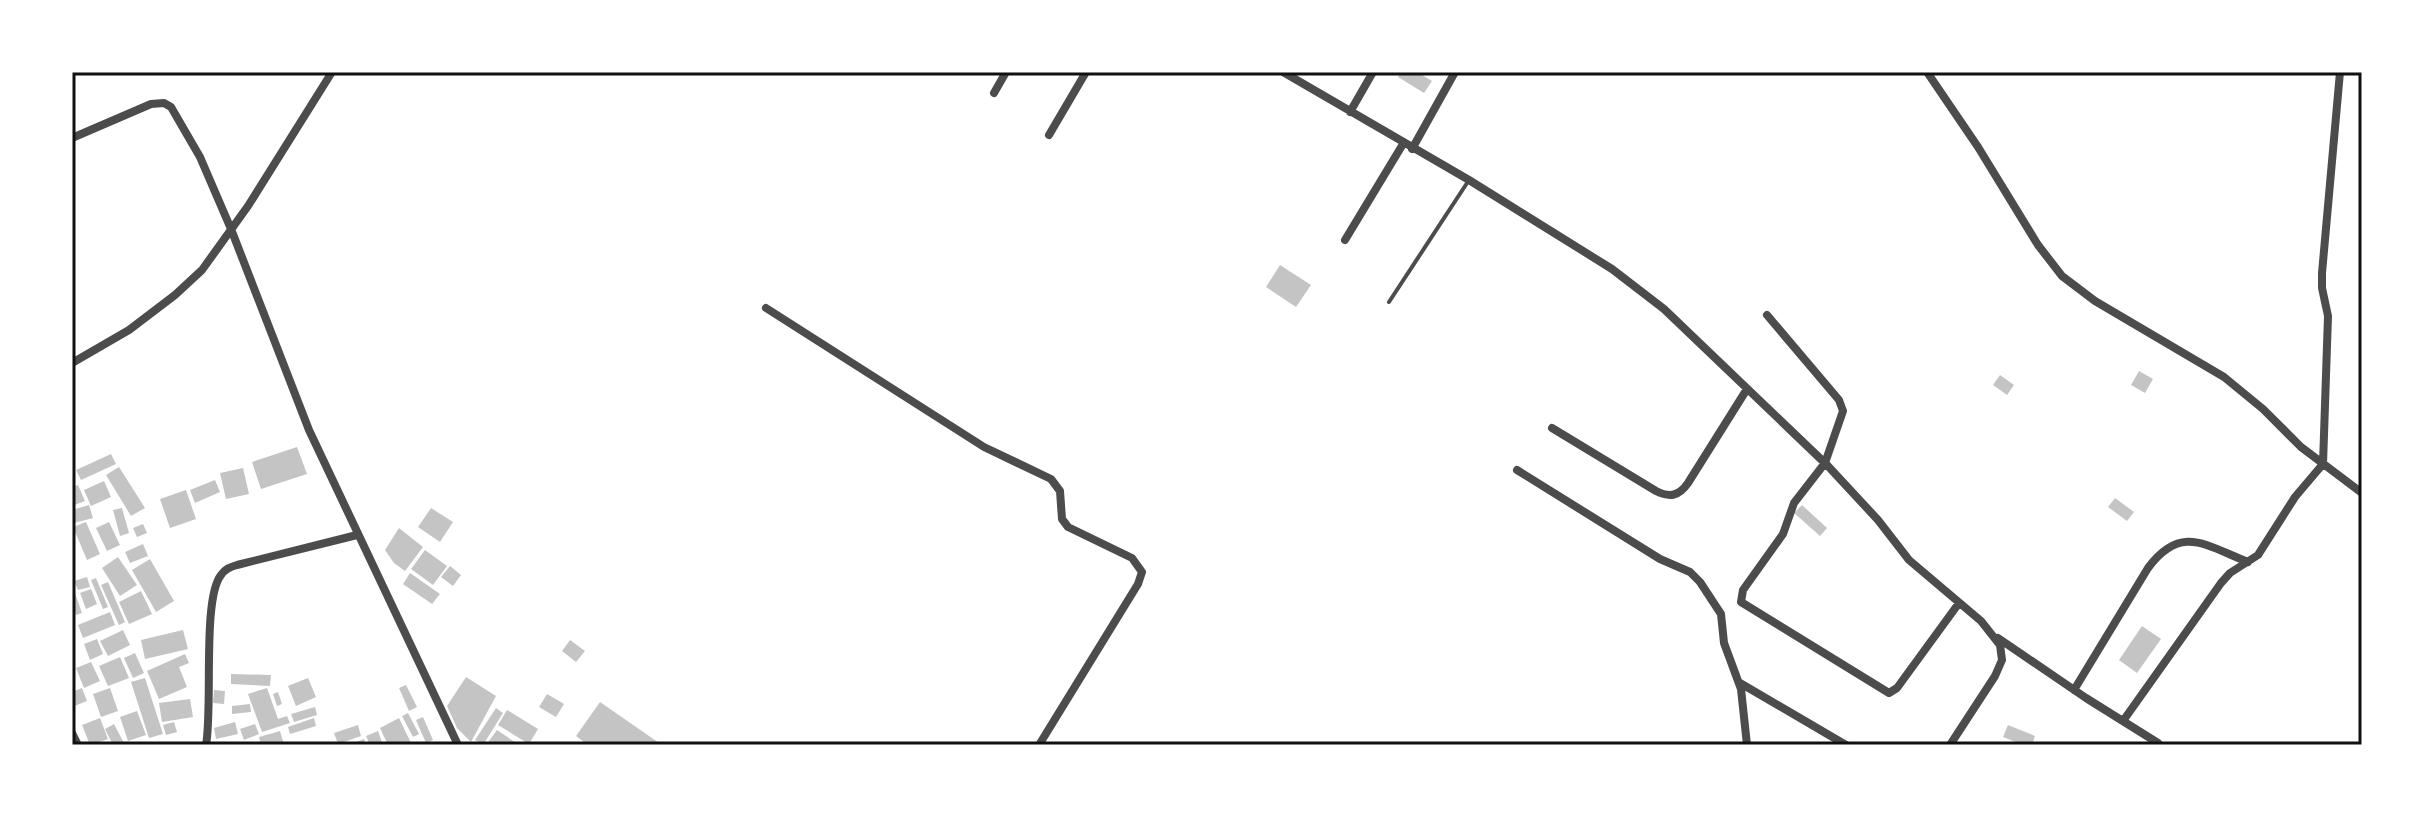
<svg xmlns="http://www.w3.org/2000/svg" width="2434" height="817" font-family="Cabin,sans-serif">
	<style>
		.building { fill: #c4c4c4 }
		.lines { fill: none; stroke-linecap: round; stroke-linejoin: round }
		.service { stroke: #4c4c4c; stroke-width: 4 }
		.minor { stroke: #4c4c4c; stroke-width: 8 }
		.neatline { fill: none; stroke: #111; stroke-width: 3 }
	</style>
	<rect width="100%" height="100%" fill="#fff"/>
	<path class="building" d="M1401,72h16l15,9 -8,12 -26,-16z
		M1280,265l31,20 -15,22 -30,-20z
		M2139,371l14,8 -8,14 -14,-8z
		M2000,375l14,10 -7,10 -14,-10z
		M297,447l10,27 -46,15 -9,-27z
		M111,454l5,10 -35,16 -5,-10z
		M119,467l26,41 -14,8 -25,-41z
		M243,468l6,26 -23,5 -6,-26z
		M215,480l5,12 -25,11 -5,-13z
		M104,481l7,16 -20,9 -7,-16z
		M78,485l7,16 -13,5v-19z
		M186,490l10,29 -26,9 -10,-29z
		M2115,498l19,14 -7,9 -19,-14z
		M89,505l4,13 -19,5 -2,-13z
		M1802,505l25,23 -7,8 -26,-23z
		M122,508l7,25 -9,3 -7,-26z
		M431,508l22,14 -13,20 -22,-15z
		M86,522l14,32 -13,6 -14,-33z
		M109,522l11,23 -13,6 -11,-23z
		M143,524l4,9 -10,4 -4,-9z
		M399,528l24,19 -18,24 -11,-8 -9,-13z
		M143,544l5,12 -18,7 -5,-11z
		M425,550l22,16 -14,19 -22,-16z
		M118,557l19,28 -17,11 -18,-28z
		M150,559l24,42 -18,11 -24,-42z
		M450,566l11,9 -8,11 -12,-9z
		M410,573l30,21 -8,10 -29,-20z
		M87,577l3,10 -12,3 -4,-9z
		M96,578l12,29 -5,2 -12,-29z
		M108,582l17,40 -6,3 -18,-40z
		M91,589l6,15 -11,5 -6,-16z
		M141,591l11,23 -23,10 -10,-22z
		M75,593l7,20 -6,2 -4,-11v-10z
		M110,612l5,13 -32,13 -5,-13z
		M2142,626l19,13 -24,34 -18,-13z
		M123,630l7,15 -22,11 -8,-15z
		M183,630l5,19 -43,10 -4,-19z
		M97,639l6,15 -13,6 -6,-16z
		M570,640l15,11 -9,11 -14,-11z
		M135,653l9,20 -11,5 -9,-20z
		M185,654l4,9 -10,4 8,20 -28,12 -12,-28z
		M120,657l9,21 -21,8 -9,-20z
		M91,662l9,19 -16,7 -8,-20z
		M231,674l40,1 -1,11 -39,-2z
		M466,677l30,19 -25,46 -14,-14 -10,-22z
		M145,678l18,56 -14,4 -18,-56z
		M308,678l8,19 -20,9 -8,-20z
		M406,685l11,22 -8,4 -10,-23z
		M82,688l5,13 -15,6v-15z
		M110,688l8,23 -17,6 -8,-23z
		M267,688l11,31 9,-3 3,7 -28,9 -14,-38z
		M214,690l11,1 -1,13 -11,-1z
		M278,692l4,12 -5,2 -4,-12z
		M547,694l17,10 -8,13 -17,-10z
		M190,699l3,18 -31,5 -3,-19z
		M600,702l62,43h-74l-12,-9z
		M250,704l1,8 -19,2v-8z
		M315,707l2,8 -23,7 -3,-8z
		M496,708l7,5 -20,32 -8,-5z
		M507,710l31,19 -9,15 -31,-19z
		M137,711l9,24 -18,6 -8,-24z
		M408,713l11,21 -6,3 -11,-21z
		M423,717l10,23 -7,3 -10,-23z
		M100,718l8,21 -18,6 -8,-20z
		M314,718l2,8 -26,8 -2,-7z
		M399,718l13,27h-24l-8,-17z
		M174,722l3,10 -11,3 -3,-10z
		M235,722l3,12 -22,5 -2,-11z
		M114,724l11,21h-12l-8,-16z
		M255,724l4,10 -15,6 -4,-11z
		M358,725l3,11 -23,8 -4,-11z
		M2008,725l27,11 -3,9h-9l-20,-8z
		M497,730l22,15h-33z
		M280,731l4,14h-23l-2,-8z
		M378,731l5,14h-13l-4,-9z
		M364,739l2,6h-18z"/>
	<g class="lines">
		<path class="service" d="M1389,302l80,-122"/>
		<path class="minor" d="M1283,72l186,108 143,89 52,40 163,156 51,55 31,40 72,61 19,24 2,15 -7,16 -45,69
			M1927,72l51,75 60,98 24,31 33,25 129,76 39,32 38,38 61,46
			M994,93l12,-21
			M1350,112l23,-40
			M1049,135l37,-63
			M72,138l79,-34 13,-1 7,4 29,50 31,72 78,201 149,315
			M1412,149l43,-77
			M1345,240l58,-96
			M766,308l218,139 67,32 9,12 2,28 6,8 64,31 10,14 -4,12 -99,161
			M1767,315l72,85 4,11 -18,52 -31,40 -11,31 -40,56 -2,12 148,91 8,-5 62,-85
			M72,363l57,-33 46,-35 27,-25 46,-64 84,-134
			M1552,428l104,63c14,7 23,5 32,-8l59,-94
			M1517,470l143,89 30,13 10,10 21,32 3,29 17,46 6,56
			M1998,638l88,60 72,45
			M1740,683l106,62
			M2074,690l74,-122c33,-44 57,-23 100,-6
			M2123,721l98,-138 9,-10 28,-18 37,-58 28,-33 5,-148 -6,-28v-15l18,-201
			M72,733l6,12
			M206,745c7,-38 -4,-146 15,-170 4,-6 9,-8 16,-10l120,-30"/>
	</g>
	<rect width="2434" height="817" fill="none" stroke="#ffffff" stroke-width="148"/>
	<rect x="74" y="74" width="2286" height="669" class="neatline"/>
</svg>
